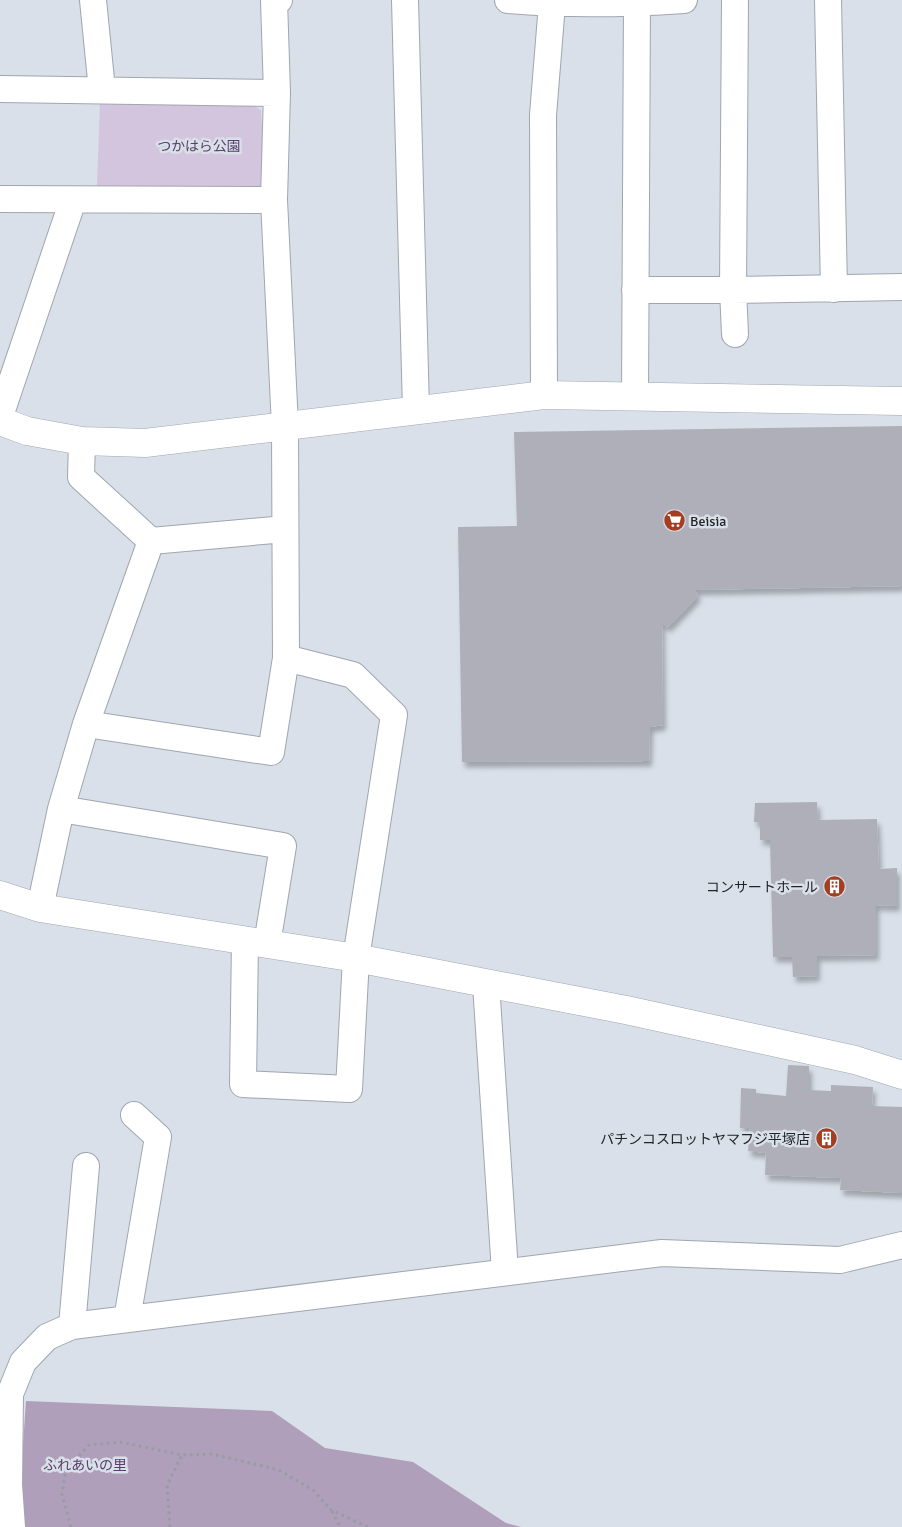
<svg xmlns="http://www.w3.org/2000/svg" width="902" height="1527" font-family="Signika,'Noto Sans JP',sans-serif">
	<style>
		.green { fill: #d3c5dd }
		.forest { fill: #af9fbb }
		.building { fill: #afafba; filter: url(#shadow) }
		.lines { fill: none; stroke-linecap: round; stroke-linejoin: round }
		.minor-casing { stroke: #a0a6af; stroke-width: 28 }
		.tertiary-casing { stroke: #a0a6af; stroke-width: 29 }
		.path { stroke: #969ca3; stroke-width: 3; stroke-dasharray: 2.5 4; stroke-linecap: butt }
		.minor { stroke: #fff; stroke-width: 26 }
		.tertiary { stroke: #fff; stroke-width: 28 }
		.labels { text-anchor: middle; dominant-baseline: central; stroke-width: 5; stroke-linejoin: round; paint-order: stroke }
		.park-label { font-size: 14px; fill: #59406a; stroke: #d9e0e9 }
		.poi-label { font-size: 14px; fill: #222528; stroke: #d9e0e9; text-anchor: end }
	</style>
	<defs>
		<filter id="shadow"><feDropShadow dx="3" dy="5.5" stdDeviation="2.5" flood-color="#0004"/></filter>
	</defs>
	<rect width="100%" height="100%" fill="#d9e0e9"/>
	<path class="green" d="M100,101l148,1 13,8 4,72 -8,10 -160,-6z"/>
	<path class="forest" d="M26,1401l246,10 53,37 88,14 93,61 15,4h-499l-2,-39z"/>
	<path class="building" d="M902,426v160l-207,4 3,6 -30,31 -6,-4 1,102 -13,2 -1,34 -187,1 -4,-235 59,-1 -3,-94z
		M817,802l1,18 59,-1 2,50 18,-1v38l-21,-1v50l-59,1v20l-24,1 -1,-20h-19l-3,-117h-10v-18h-6l1,-19z
		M788,1065l21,1v24l22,1v-6l42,2 -1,19 30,1v86l-62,-3 1,-12 -76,-3 1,-22 -18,-2 2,-23h-10l1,-40 15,1v4l30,3z"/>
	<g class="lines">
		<defs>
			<path id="minor" d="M93,0l9,90
				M405,0l11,410
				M508,0c59,5 117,4 176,0
				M735,0l-2,290 169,-3
				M828,0l6,289
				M0,89l277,4
				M0,199l274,1
				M635,290h98l2,44
				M544,395l-1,-280 9,-111
				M635,397l2,-397
				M0,416l73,-216
				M82,441l-1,36 70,64 134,-12
				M86,724l185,28 15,-94 -1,-232 -11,-226 3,-107 -3,-93h5
				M61,809l222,37 -16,98
				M40,908l21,-99 25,-85 65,-183
				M245,940l-2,144 106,5 7,-131 38,-243 -41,-40 -67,-17
				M486,984l19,288
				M127,1319l31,-182 -24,-22
				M72,1326l14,-160
				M12,1527l-3,-42 1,-91 13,-32 24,-25 25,-11 590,-73 178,7 62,-15"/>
			<path id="tertiary" d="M0,421l27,10 55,10 63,2 399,-48 358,6
				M0,895l40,13 316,50 270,52 229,50 47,15"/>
		</defs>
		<use href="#minor" class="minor-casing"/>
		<use href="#tertiary" class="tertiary-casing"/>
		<path class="path" d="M332,1511l8,16
			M71,1527l-9,-33 4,-24 23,-25 31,-3 62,13 30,-1 67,16 34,20 18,20 37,17
			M170,1527l-3,-42 15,-30"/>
		<use href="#minor" class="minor"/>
		<use href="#tertiary" class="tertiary"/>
	</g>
	<defs>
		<symbol id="supermarket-disc" viewBox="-11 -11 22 22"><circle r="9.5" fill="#a53d20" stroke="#d9e0e9"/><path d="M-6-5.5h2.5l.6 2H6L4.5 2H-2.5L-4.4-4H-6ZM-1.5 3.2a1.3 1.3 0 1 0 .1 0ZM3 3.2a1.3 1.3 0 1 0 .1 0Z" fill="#fff"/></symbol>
		<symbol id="building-disc" viewBox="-11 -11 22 22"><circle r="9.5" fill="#a53d20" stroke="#d9e0e9"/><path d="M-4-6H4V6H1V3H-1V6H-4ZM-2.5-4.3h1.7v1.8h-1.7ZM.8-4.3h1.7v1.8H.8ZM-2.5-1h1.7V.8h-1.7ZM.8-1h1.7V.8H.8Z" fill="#fff"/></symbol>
	</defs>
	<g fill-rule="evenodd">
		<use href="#supermarket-disc" x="662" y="508" width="25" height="25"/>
		<use href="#building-disc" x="822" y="874" width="25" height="25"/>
		<use href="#building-disc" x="814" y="1126" width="25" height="25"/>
	</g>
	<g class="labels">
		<g class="park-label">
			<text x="199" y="146">つかはら公園</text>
			<text x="85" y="1465">ふれあいの里</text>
		</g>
		<g class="poi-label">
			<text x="690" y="521" text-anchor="start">Beisia</text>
			<text x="818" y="887">コンサートホール</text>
			<text x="810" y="1139">パチンコスロットヤマフジ平塚店</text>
		</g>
	</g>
</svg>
